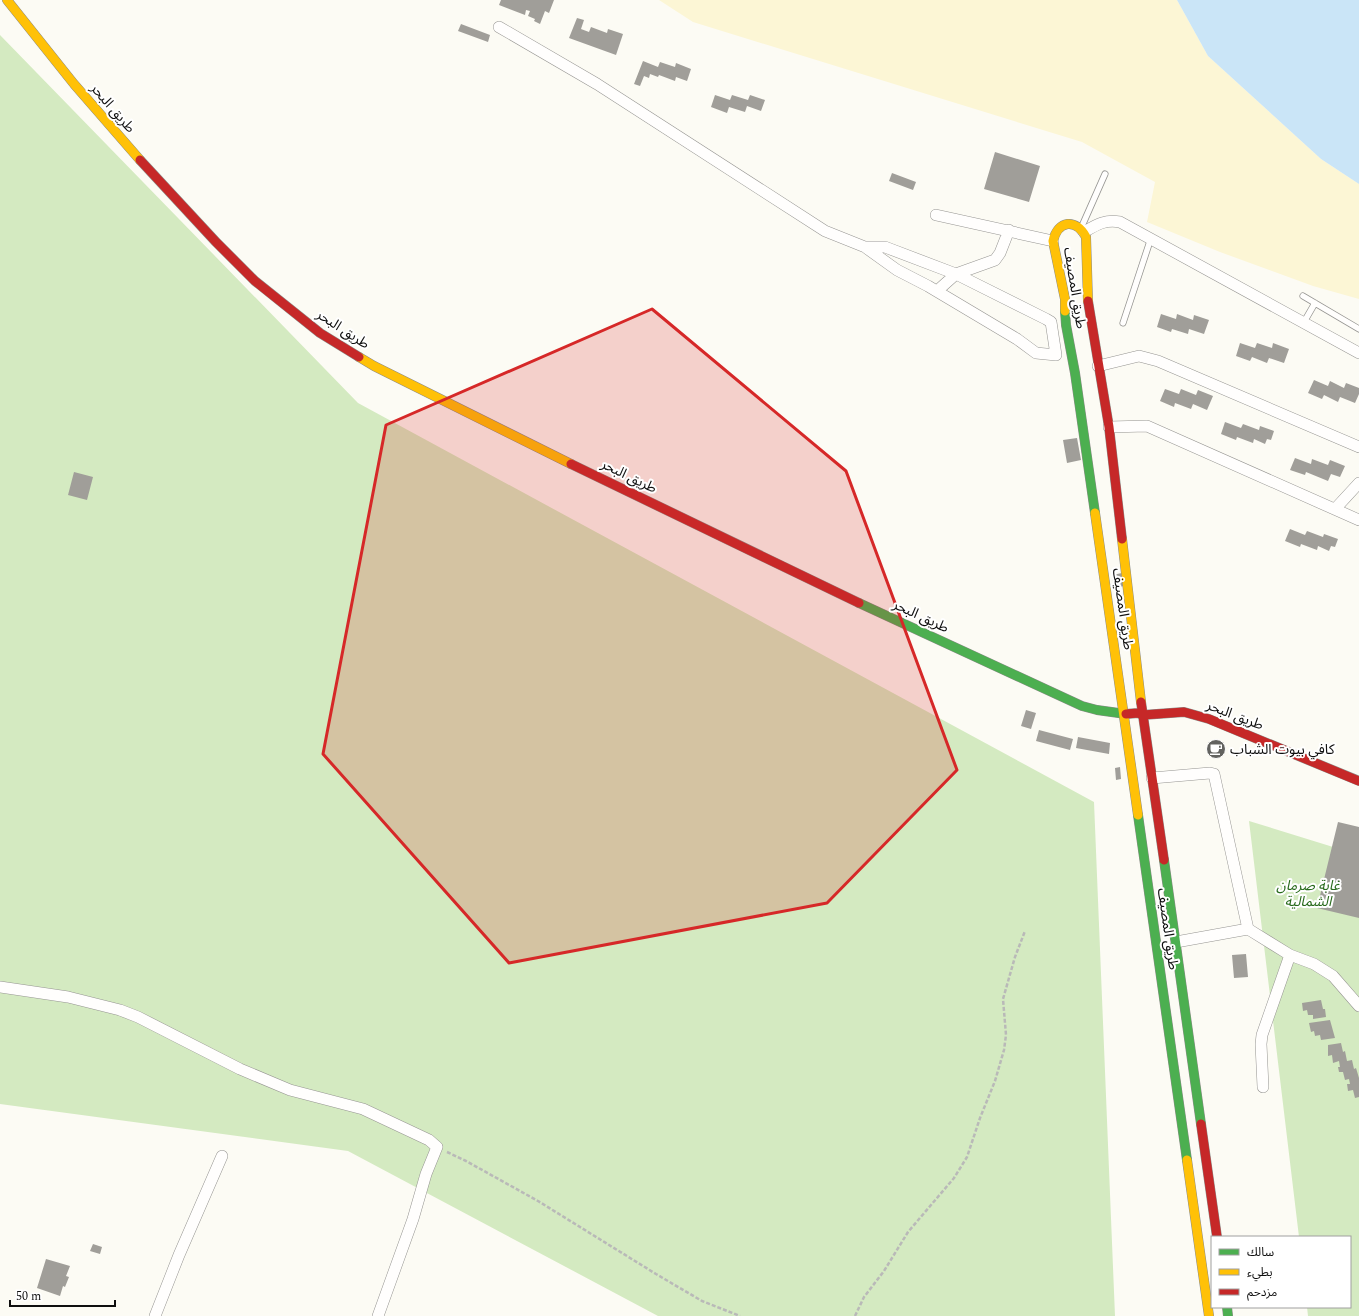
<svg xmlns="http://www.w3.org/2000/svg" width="1359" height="1316" font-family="Spectral,'Noto Sans Arabic',serif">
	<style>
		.forest { fill: #d4eac1 }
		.sand { fill: #fcf6d5 }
		.water { fill: #cae5f7 }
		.building { fill: #a09e99 }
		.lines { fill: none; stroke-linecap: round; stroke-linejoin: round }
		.lane-casing { stroke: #969592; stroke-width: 7 }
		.street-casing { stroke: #969592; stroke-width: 12 }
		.fast-casing { stroke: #8c8c89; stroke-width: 10 }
		.slow-casing { stroke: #8c8c89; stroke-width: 10 }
		.jam-casing { stroke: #8c8c89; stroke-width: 10 }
		.path { stroke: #b9b9b8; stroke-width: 2.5; stroke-dasharray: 4 2; stroke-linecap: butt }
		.lane { stroke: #fffefd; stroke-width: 5.5 }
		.street { stroke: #fffefd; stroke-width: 11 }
		.fast { stroke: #4caf50; stroke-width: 9 }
		.slow { stroke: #ffc107; stroke-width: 9 }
		.jam { stroke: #c62828; stroke-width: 9 }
		.marked { fill: #d62828; fill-opacity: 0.2; stroke: #d62828; stroke-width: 3; stroke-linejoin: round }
		.labels { text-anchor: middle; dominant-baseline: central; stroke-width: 4; stroke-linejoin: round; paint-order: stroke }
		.street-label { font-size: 14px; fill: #0f0f0f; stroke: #fff }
		.poi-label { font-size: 14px; fill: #0f0f0f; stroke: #fff; text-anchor: start }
		.park-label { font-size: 14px; font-style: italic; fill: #286a1c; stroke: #fff }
	</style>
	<rect width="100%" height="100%" fill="#fcfbf4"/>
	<path class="forest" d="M0,35l358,368 736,399 21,514h-457l-310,-165 -348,-47z
		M1249,821l110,34v461h-51l-1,-9h43v-70h-51z"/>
	<path class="sand" d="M659,0h518l31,56 113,103 38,25v115l-46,-13 -93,-34 -73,-30 8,-40 -73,-40 -389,-120z"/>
	<path class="water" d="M1177,0h182v184l-38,-25 -113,-103z"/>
	<path class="building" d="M501,0h53l-5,13 -4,-2 -5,13 -6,-3 1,-2 -7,-3 2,-5 -4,-1 -1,5 -26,-10z
		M577,18l7,2 -3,9 8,3 2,-5 16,6 1,-4 15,5 -7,21 -47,-17z
		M461,24l29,11 -2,7 -30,-11z
		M643,61l15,6 2,-5 15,5 1,-4 15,6 -4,12 -11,-4 -1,4 -16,-6 -1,2 -8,-3 -1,4 -5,-2 -4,10 -6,-2z
		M715,95l15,5 2,-5 16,5 2,-5 15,5 -4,11 -14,-5 -2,6 -16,-5 -2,6 -16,-6z
		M995,152l45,14 -11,36 -45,-13z
		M892,173l24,9 -3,8 -24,-9z
		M1161,314l15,5 1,-5 16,6 1,-5 15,5 -5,14 -15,-5 -1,5 -16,-5 -1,3 -14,-5z
		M1240,343l15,5 2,-5 15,5 1,-5 16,6 -5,14 -15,-5 -2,5 -15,-6 -2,4 -14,-5z
		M1314,380l14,6 2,-5 14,7 2,-5 13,5v6l-4,9 -15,-6 -2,5 -14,-7 -2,4 -14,-6z
		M1165,389l14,5 2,-5 15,6 2,-5 15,6 -6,14 -14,-6 -2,5 -16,-6 -1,4 -14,-6z
		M1225,422l16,6 2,-4 16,6 1,-4 14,5 -3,9 -4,-1 -2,5 -11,-5 -1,4 -16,-6 -1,3 -15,-6z
		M1077,438l4,22 -14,3 -4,-23z
		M1295,458l16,6 1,-5 16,6 2,-5 15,6 -5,11 -9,-3 -3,7 -22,-9 -1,3 -15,-5z
		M74,472l19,5 -6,23 -19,-5z
		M1290,529l15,6 2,-4 16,6 1,-3 14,5 -3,8 -4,-1 -2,5 -11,-5 -1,4 -16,-6 -1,3 -15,-6z
		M1127,572l2,13 -15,3 -2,-13z
		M1026,710l10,3 -5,16 -10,-3z
		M1039,730l34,9 -3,11 -34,-9z
		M1078,737l32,6 -1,11 -33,-6z
		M1120,767l1,12 -5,1 -1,-12z
		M1338,822l21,5v91l-42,-10z
		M1246,954l2,23 -14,1 -2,-23z
		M1321,1000l2,9h2l1,8 -13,2v-4h-5l-1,-5 -4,1 -1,-8z
		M1330,1020l5,18 -14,2 -1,-5 -5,1 -1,-5 -3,1 -2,-9z
		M1341,1043l2,9 2,-1 2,10 5,-1 2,9 2,-1 3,10v19l-4,1 -2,-8 -5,1 -1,-7h3l-1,-5 -4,1 -2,-8h-4l-1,-5h2l-1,-6 -6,2 -1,-8 -4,1v-11z
		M93,1244l9,3 -2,7 -10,-3z
		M46,1259l24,7 -4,10 3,1 -4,10 -2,-1 -3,10 -23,-8z"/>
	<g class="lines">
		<defs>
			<path id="lane" d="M1082,226l23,-52
				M1303,296l56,33
				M1304,322l11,-19
				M1123,323l28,-85"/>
			<path id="street" d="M499,27l98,57 228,147 40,16 32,23 31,16 89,53 19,14 20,2 -5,-33 -5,-3 -90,-45 -71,-27h-20
				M936,215l117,26
				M1084,232c12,-7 21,-13 36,-10l239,131
				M937,291l19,-17 39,-14 5,-7 9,-23
				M1098,366l41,-10 19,5 201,86
				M1109,427l38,-1 212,94
				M1335,509l24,-26
				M1152,778l58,-5 4,1 34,155 -72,13
				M1248,929l42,26 -28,80 -1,9 2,43
				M1290,955l24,9 19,12 26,30
				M0,987l68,10 52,13 18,7 102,52 50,21 73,19 66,31 8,7 -11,27 -13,45 -35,97
				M155,1316l24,-61 43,-99"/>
			<path id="fast" d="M1065,311l1,14 9,48 20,140
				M859,603l223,103 15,4 29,4
				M1138,815l49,345
				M1164,860l37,264
				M1227,1307l1,9"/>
			<path id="slow" d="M7,0l67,84 66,76
				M1065,311v-12l-12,-58c5,-21 23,-23 33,-4l2,64
				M359,357l15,9 197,98
				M1095,513l43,302
				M1122,539l19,163
				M1187,1160l22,156"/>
			<path id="jam" d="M140,160l76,82 39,39 65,52 39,24
				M1088,301l21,126 13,112
				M571,464l288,139
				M1141,702l23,158
				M1126,714l12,-1 5,2 41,-3 25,7 150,62
				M1201,1124l16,113"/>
		</defs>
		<use href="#lane" class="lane-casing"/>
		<use href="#street" class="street-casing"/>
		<use href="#fast" class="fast-casing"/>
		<use href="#slow" class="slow-casing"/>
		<use href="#jam" class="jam-casing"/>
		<path class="path" d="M447,1152l19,9 72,40 118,73 46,27 38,15
			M855,1316l9,-19 20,-26 24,-39 46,-54 13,-21 13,-39 15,-37 9,-31 2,-15 -3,-36 12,-42 10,-26"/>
		<use href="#lane" class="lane"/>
		<use href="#street" class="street"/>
		<use href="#fast" class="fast"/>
		<use href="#slow" class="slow"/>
		<use href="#jam" class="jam"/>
	</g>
	<path class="marked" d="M652,309l194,162 111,299 -130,133 -318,60 -186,-209 63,-329z"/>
	<defs>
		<symbol id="cafe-disc" viewBox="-11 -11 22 22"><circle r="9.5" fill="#62625f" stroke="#fff"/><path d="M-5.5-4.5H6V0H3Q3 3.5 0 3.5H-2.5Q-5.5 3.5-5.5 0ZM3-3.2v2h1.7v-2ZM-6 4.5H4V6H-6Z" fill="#fff"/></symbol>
	</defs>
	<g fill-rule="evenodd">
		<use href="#cafe-disc" x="1205" y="738" width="22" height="22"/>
	</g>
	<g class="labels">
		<g class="street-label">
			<text transform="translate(113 108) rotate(49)">طريق البحر</text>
			<text transform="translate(1075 288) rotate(81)">طريق المصيف</text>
			<text transform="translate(343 329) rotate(33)">طريق البحر</text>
			<text transform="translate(629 476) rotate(26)">طريق البحر</text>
			<text transform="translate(1123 609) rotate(82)">طريق المصيف</text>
			<text transform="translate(921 616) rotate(25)">طريق البحر</text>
			<text transform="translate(1235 715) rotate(21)">طريق البحر</text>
			<text transform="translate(1168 929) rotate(82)">طريق المصيف</text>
		</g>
		<g class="poi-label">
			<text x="1230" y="749">كافي بيوت الشباب</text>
		</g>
		<g class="park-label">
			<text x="1308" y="885">غابة صرمان<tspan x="1308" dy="16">الشمالية</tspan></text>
		</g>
	</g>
	<rect x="1211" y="1236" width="140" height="72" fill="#ffffff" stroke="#9f9f9f"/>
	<rect x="1219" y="1249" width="20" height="6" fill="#4caf50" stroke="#9f9f9f"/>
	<text x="1247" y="1256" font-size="12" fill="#0f0f0f">سالك</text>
	<rect x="1219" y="1269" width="20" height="6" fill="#ffc107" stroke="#9f9f9f"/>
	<text x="1247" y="1276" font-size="12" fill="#0f0f0f">بطيء</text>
	<rect x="1219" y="1289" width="20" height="6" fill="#c62828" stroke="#9f9f9f"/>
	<text x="1247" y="1296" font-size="12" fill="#0f0f0f">مزدحم</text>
	<path d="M10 1300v6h105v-6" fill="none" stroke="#0f0f0f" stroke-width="2"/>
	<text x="16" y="1300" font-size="12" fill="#0f0f0f" stroke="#ffffff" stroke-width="3" paint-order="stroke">50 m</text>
</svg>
